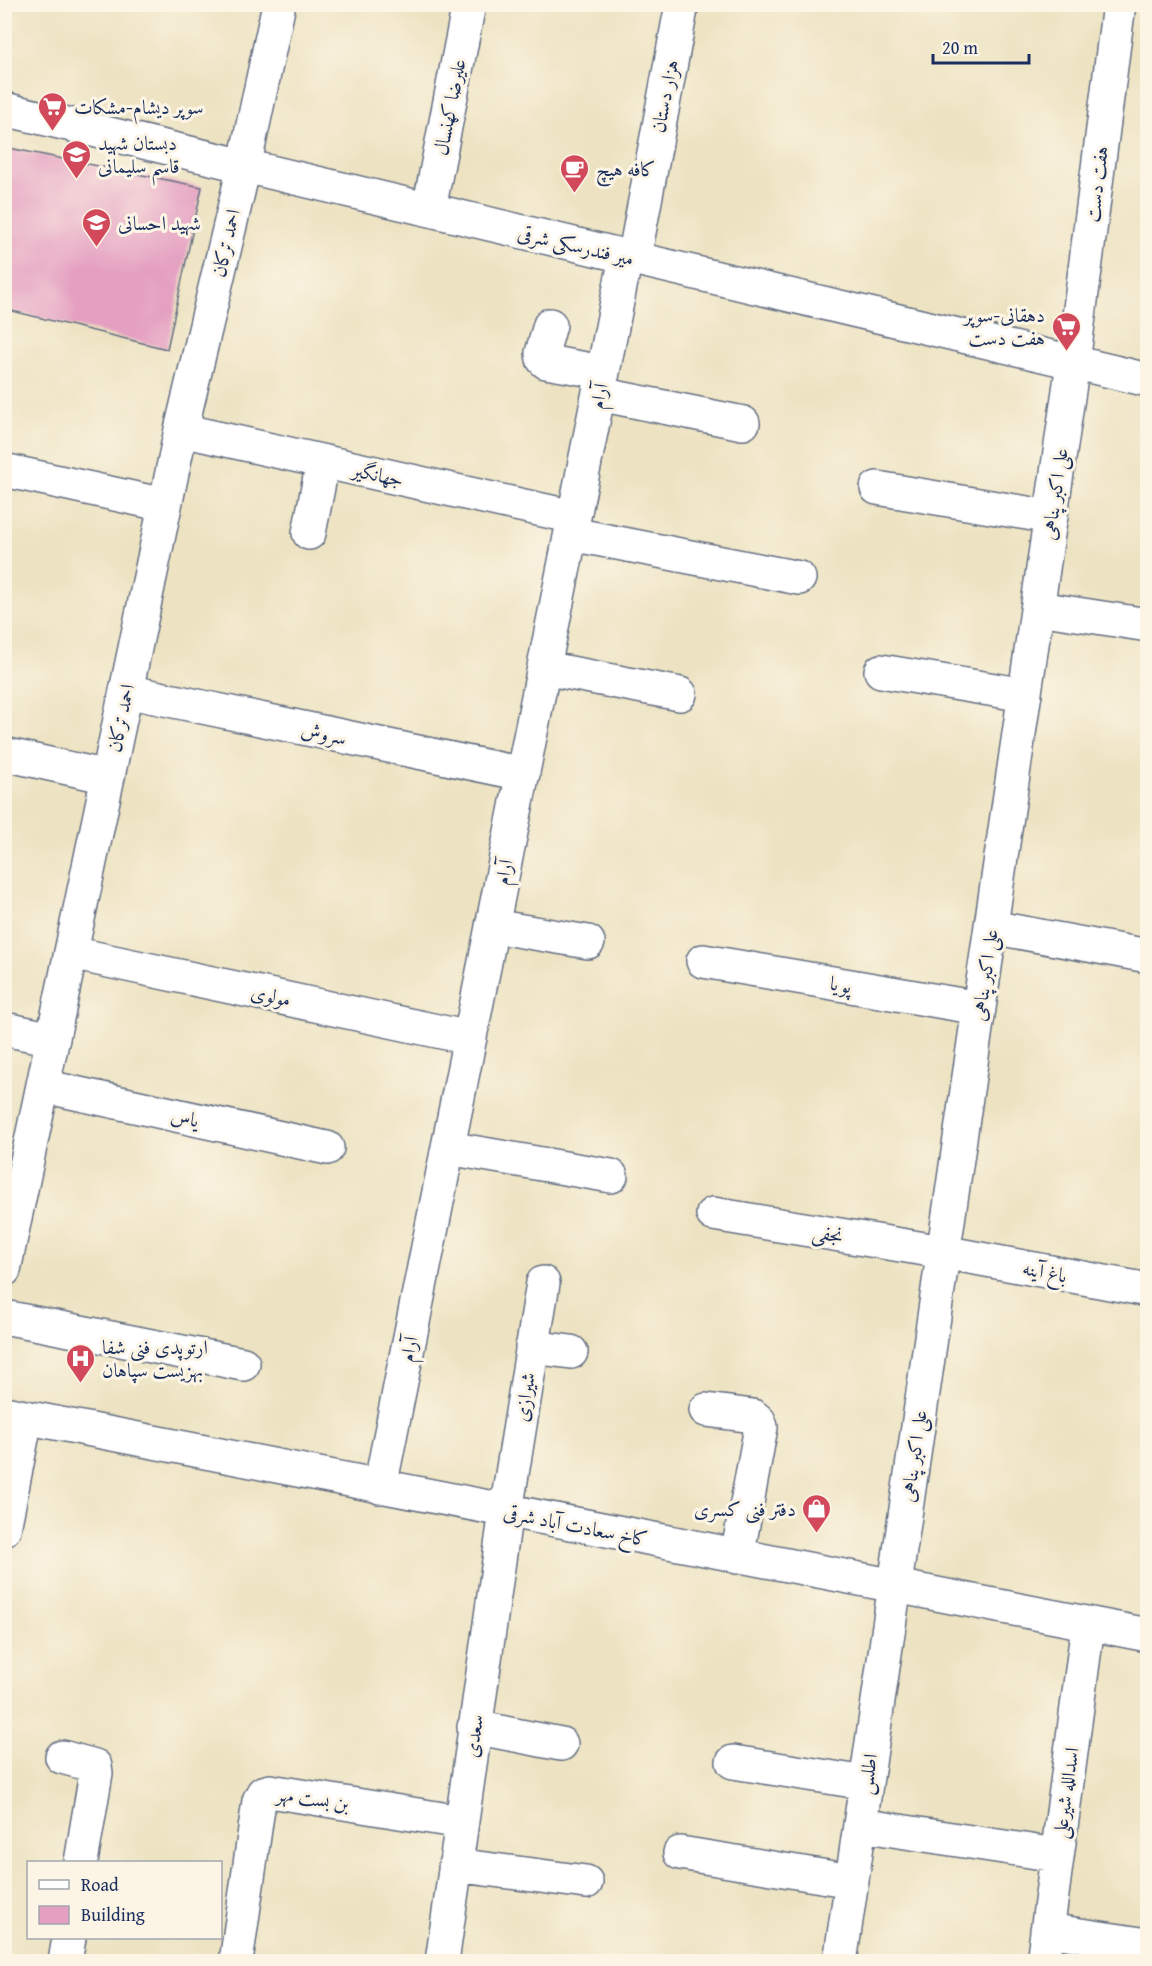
<svg xmlns="http://www.w3.org/2000/svg" width="1152" height="1966" font-family="'Gentium Book Plus',Amiri,serif">
	<style>
		.building { fill: #e49fc1 }
		.lines { fill: none; stroke-linecap: round; stroke-linejoin: round }
		.minor-casing { stroke: #646e81; stroke-width: 36 }
		.major-casing { stroke: #646e81; stroke-width: 36 }
		.minor { stroke: #fff; stroke-width: 33 }
		.major { stroke: #fff; stroke-width: 33 }
		.labels { text-anchor: middle; dominant-baseline: central; stroke-width: 6; stroke-linejoin: round; paint-order: stroke }
		.street-label { font-size: 20px; fill: #1b2f5e; stroke: #fcf5e5 }
		.poi-label { font-size: 20px; fill: #1b2f5e; stroke: #fcf5e5; text-anchor: start }
	</style>
	<rect width="100%" height="100%" fill="#fcf5e5"/>
	<filter id="ink" filterUnits="userSpaceOnUse"><feTurbulence type="fractalNoise" baseFrequency=".0167" numOctaves="2"/><feDisplacementMap in="SourceGraphic" scale="12" xChannelSelector="R" yChannelSelector="G"/><feConvolveMatrix kernelMatrix="1 2 1 2 8 2 1 2 1" color-interpolation-filters="sRGB"/></filter>
	<filter id="wash" filterUnits="userSpaceOnUse"><feTurbulence type="fractalNoise" baseFrequency=".008" numOctaves="4" result="noise"/><feDisplacementMap in="SourceGraphic" scale="24" xChannelSelector="R" yChannelSelector="G"/><feGaussianBlur stdDeviation="1.35" result="paint"/><feColorMatrix in="noise" values="0 0 0 0 0 0 0 0 0 0 0 0 0 0 0 0 0 1.4 0 .05"/><feComposite in="paint" operator="in"/></filter>
	<g filter="url(#wash)">
		<rect width="100%" height="100%" fill="#ede3c2"/>
		<g id="blocks">
			<path class="building" d="M4,147l198,40 -35,162 -163,-40z"/>
		</g>
	</g>
	<g filter="url(#ink)">
		<use href="#blocks" fill-opacity="0" stroke="#646e81" stroke-width="1.5"/>
		<g class="lines">
			<defs>
				<path id="minor" d="M429,209l40,-205
					M634,259l48,-255
					M550,325l-8,28 1,6 3,3 57,10
					M599,394l144,29
					M181,430l393,87
					M4,470l161,35
					M877,488l174,29
					M309,533l14,-71
					M571,534l228,44
					M1038,608l110,17
					M544,668l136,26
					M881,671l144,24
					M126,691l397,83
					M4,754l104,23
					M492,926l96,16
					M991,927l157,29
					M71,953l399,85
					M703,961l276,47
					M4,1029l49,10
					M43,1086l284,62
					M448,1148l163,28
					M713,1214l230,38 205,38
					M4,1270l177,-840 63,-263 35,-163
					M4,1317l239,47
					M532,1347l39,5
					M706,1410l47,6 6,5 2,6 -24,130
					M4,1413l1144,222
					M380,1487l246,-1230
					M4,1529l22,-111
					M474,1727l87,17
					M62,1757l33,9 1,7 -15,89
					M733,1762l133,21
					M860,1825l196,30
					M680,1853l172,28
					M455,1865l131,17
					M1047,1930l101,15
					M65,1962l4,-24
					M236,1962l23,-161 4,-8 7,-2 191,31
					M442,1962l64,-451 37,-228
					M840,1962l233,-1599 46,-359
					M1043,1962l45,-337"/>
				<path id="major" d="M4,109l1144,271"/>
			</defs>
			<use href="#minor" class="minor-casing"/>
			<use href="#major" class="major-casing"/>
			<use href="#minor" class="minor"/>
			<use href="#major" class="major"/>
		</g>
	</g>
	<defs>
		<symbol id="supermarket-pin" viewBox="-11 -11 22 30"><path d="M0 17L-7.5 6A9.5 9.5 0 1 1 7.5 6Z" fill="#d1495b" stroke="#fcf5e5"/><path d="M-6-5.5h2.5l.6 2H6L4.5 2H-2.5L-4.4-4H-6ZM-1.5 3.2a1.3 1.3 0 1 0 .1 0ZM3 3.2a1.3 1.3 0 1 0 .1 0Z" fill="#fff"/></symbol>
		<symbol id="school-pin" viewBox="-11 -11 22 30"><path d="M0 17L-7.5 6A9.5 9.5 0 1 1 7.5 6Z" fill="#d1495b" stroke="#fcf5e5"/><path d="M0-5L7-2L0 1L-7-2ZM-4 1L0 2.5L4 1V4Q0 6-4 4Z" fill="#fff"/></symbol>
		<symbol id="cafe-pin" viewBox="-11 -11 22 30"><path d="M0 17L-7.5 6A9.5 9.5 0 1 1 7.5 6Z" fill="#d1495b" stroke="#fcf5e5"/><path d="M-5.5-4.5H6V0H3Q3 3.5 0 3.5H-2.5Q-5.5 3.5-5.5 0ZM3-3.2v2h1.7v-2ZM-6 4.5H4V6H-6Z" fill="#fff"/></symbol>
		<symbol id="hospital-pin" viewBox="-11 -11 22 30"><path d="M0 17L-7.5 6A9.5 9.5 0 1 1 7.5 6Z" fill="#d1495b" stroke="#fcf5e5"/><path d="M-5-5h3v3.5h4V-5h3V5h-3V1.5h-4V5h-3Z" fill="#fff"/></symbol>
		<symbol id="shop-pin" viewBox="-11 -11 22 30"><path d="M0 17L-7.5 6A9.5 9.5 0 1 1 7.5 6Z" fill="#d1495b" stroke="#fcf5e5"/><path d="M-5-2.5h2.3a2.7 3.5 0 0 1 5.4 0H5L5.5 6h-11ZM-1.5-2.5h3a1.5 2.3 0 0 0-3 0Z" fill="#fff"/></symbol>
	</defs>
	<g fill-rule="evenodd">
		<use href="#supermarket-pin" x="36" y="90" width="33" height="45"/>
		<use href="#school-pin" x="60" y="138" width="33" height="45"/>
		<use href="#cafe-pin" x="558" y="152" width="33" height="45"/>
		<use href="#school-pin" x="80" y="206" width="33" height="45"/>
		<use href="#supermarket-pin" x="1050" y="310" width="33" height="45"/>
		<use href="#hospital-pin" x="64" y="1342" width="33" height="45"/>
		<use href="#shop-pin" x="800" y="1492" width="33" height="45"/>
	</g>
	<g class="labels">
		<g class="street-label">
			<text transform="translate(664 96) rotate(-79)">هزار دستان</text>
			<text transform="translate(449 107) rotate(-79)">علیرضا کهنسال</text>
			<text transform="translate(1096 184) rotate(-83)">هفت دست</text>
			<text transform="translate(225 243) rotate(-77)">احمد ترکان</text>
			<text transform="translate(576 245) rotate(13)">میر فندرسکی شرقی</text>
			<text transform="translate(598 396) rotate(-79)">آرام</text>
			<text transform="translate(378 474) rotate(12)">جهانگیر</text>
			<text transform="translate(1054 494) rotate(-82)">علی اکبر پناهی</text>
			<text transform="translate(120 718) rotate(-78)">احمد ترکان</text>
			<text transform="translate(324 733) rotate(12)">سروش</text>
			<text transform="translate(503 872) rotate(-79)">آرام</text>
			<text transform="translate(984 975) rotate(-82)">علی اکبر پناهی</text>
			<text transform="translate(841 984) rotate(10)">پویا</text>
			<text transform="translate(271 995) rotate(12)">مولوی</text>
			<text transform="translate(185 1117) rotate(12)">یاس</text>
			<text transform="translate(828 1233) rotate(10)">نجفی</text>
			<text transform="translate(1045 1271) rotate(11)">باغ آینه</text>
			<text transform="translate(408 1349) rotate(-79)">آرام</text>
			<text transform="translate(524 1397) rotate(-81)">شیرازی</text>
			<text transform="translate(913 1456) rotate(-82)">علی اکبر پناهی</text>
			<text transform="translate(576 1525) rotate(11)">کاخ سعادت آباد شرقی</text>
			<text transform="translate(473 1736) rotate(-82)">سعدی</text>
			<text transform="translate(867 1774) rotate(-82)">اطلس</text>
			<text transform="translate(1065 1793) rotate(-82)">اسدالله شیرعلی</text>
			<text transform="translate(313 1798) rotate(8)">بن بست مهر</text>
		</g>
		<g class="poi-label">
			<text x="74" y="106">سوپر دیشام-مشکات</text>
			<text x="98" y="142">دبستان شهید<tspan x="98" dy="23">قاسم سلیمانی</tspan></text>
			<text x="596" y="168">کافه هیچ</text>
			<text x="118" y="222">شهید احسانی</text>
			<text x="1045" y="314" text-anchor="end">دهقانی-سوپر<tspan x="1045" dy="23">هفت دست</tspan></text>
			<text x="102" y="1346">ارتوپدی فنی شفا<tspan x="102" dy="23">بهزیست سپاهان</tspan></text>
			<text x="796" y="1508" text-anchor="end">دفتر فنی کسری</text>
		</g>
	</g>
	<rect width="1152" height="1966" fill="none" stroke="#fcf5e5" stroke-width="24"/>
	<rect x="27" y="1861" width="195" height="78" fill="#fcf5e5" stroke="#a2a6af" stroke-width="1.5"/>
	<rect x="39" y="1880" width="30" height="9" fill="#ffffff" stroke="#a2a6af" stroke-width="1.5"/>
	<text x="81" y="1891" font-size="18" fill="#1b2f5e">Road</text>
	<rect x="39" y="1906" width="30" height="18" fill="#e49fc1" stroke="#a2a6af" stroke-width="1.5"/>
	<text x="81" y="1921" font-size="18" fill="#1b2f5e">Building</text>
	<path d="M933 54v9h96v-9" fill="none" stroke="#1b2f5e" stroke-width="3"/>
	<text x="942" y="54" font-size="18" fill="#1b2f5e" stroke="#fcf5e5" stroke-width="4.5" paint-order="stroke">20 m</text>
</svg>
